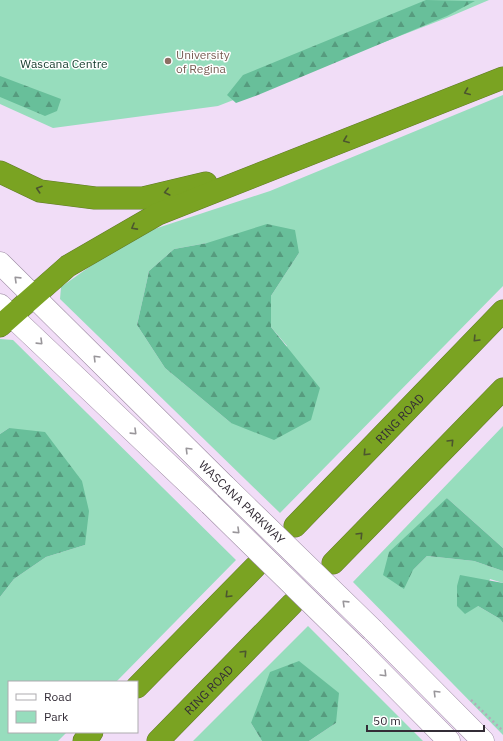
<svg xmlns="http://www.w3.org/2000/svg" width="503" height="741" font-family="'IBM Plex Sans',sans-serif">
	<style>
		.green { fill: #97ddbd; fill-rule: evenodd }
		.forest { fill: url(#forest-firs) }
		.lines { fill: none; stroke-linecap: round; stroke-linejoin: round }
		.secondary-casing { stroke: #9b8aa1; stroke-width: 23 }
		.motorway-casing { stroke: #617929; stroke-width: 23 }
		.path { stroke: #b7a7bc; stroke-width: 2.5; stroke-dasharray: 2 3; stroke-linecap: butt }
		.secondary { stroke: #fff; stroke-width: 22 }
		.motorway { stroke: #7aa322; stroke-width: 22 }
		.secondary-bridge-casing { stroke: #9b8aa1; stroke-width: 23; stroke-linecap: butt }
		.secondary-bridge { stroke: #fff; stroke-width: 22 }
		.oneway { stroke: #4c562f }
		.oneway2 { stroke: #99969a }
		.education-dot { fill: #8d6e63; stroke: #fff; stroke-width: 1.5 }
		.labels { text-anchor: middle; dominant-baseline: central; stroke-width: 3; stroke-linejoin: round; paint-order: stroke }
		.education-label { font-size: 12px; fill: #785e54; stroke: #fff; text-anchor: start }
		.park-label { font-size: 12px; fill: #113829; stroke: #fff }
		.street-label { font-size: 12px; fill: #332c36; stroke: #fff }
	</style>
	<defs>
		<pattern id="forest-firs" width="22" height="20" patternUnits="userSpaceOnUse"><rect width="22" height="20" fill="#68bf9a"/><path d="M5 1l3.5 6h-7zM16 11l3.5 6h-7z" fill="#569b7e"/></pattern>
	</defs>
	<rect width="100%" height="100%" fill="#f1ddf7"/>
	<path class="green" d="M0,0h489l-40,17 -231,89 -165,22 -53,-24z
		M503,95v191l-223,227 -220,-214 1,-12 72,-51 137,-45zM207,243l92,10 -28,43v31l16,19 -56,77 -66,-55 -28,-43 12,-54 25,-22z
		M0,339l13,1 223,220 -120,122h-107v50h58l-9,9h-58v-144l14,-18 32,-22 39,-12 -76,-117 -9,6z
		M503,426v122l-56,-50 -43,91 9,-19 14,-14 47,5 29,10v12l-13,-4 -12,27 22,13 3,4v112l-150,-153z
		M308,626l115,115h-114l27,-18h-85l11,18h-69z"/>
	<path class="forest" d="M426,0l49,1 -28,15 -189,79 -22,8 -9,-8 16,-20z
		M0,76l61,23 -4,12 -12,5 -45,-19z
		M267,224l28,6 4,23 -28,43v31l49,61 -9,32 -37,20 -43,-17 -66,-55 -28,-43 12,-54 25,-22 33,-6z
		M9,428l36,4 37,49 7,30 -4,34 -39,12 -32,22 -14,18v-163z
		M447,498l56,50v23l-29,-10 -47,-5 -14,14 -9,19 -21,-14 6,-23z
		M460,575l43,8v40l-3,-4 -22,-13 -13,8 -8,-8v-20z
		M299,661l40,32 -3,30 -27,18h-47l-11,-18 19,-51z"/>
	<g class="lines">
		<defs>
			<path id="secondary" d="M0,263l226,224
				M0,305l210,199
				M373,630l110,111
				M356,647l93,94"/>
			<g id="motorway">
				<path d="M0,172l40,19 55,7h48l63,-15"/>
				<path d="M0,326l68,-60 90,-52 345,-136"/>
				<path id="s1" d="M295,526l208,-215"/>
				<path d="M333,563l170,-174"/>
				<path d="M137,687l118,-120"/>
				<path d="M84,741l8,-9"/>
				<path id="s2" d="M158,741l134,-137"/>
			</g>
		</defs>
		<use href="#secondary" class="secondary-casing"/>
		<use href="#motorway" class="motorway-casing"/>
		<path class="path" d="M471,700l32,31"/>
		<use href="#secondary" class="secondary"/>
		<use href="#motorway" class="motorway"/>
		<defs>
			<path id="secondary-bridge" d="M226,487l147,143
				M210,504l146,143"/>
		</defs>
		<use href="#secondary-bridge" class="secondary-bridge-casing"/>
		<use href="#secondary-bridge" class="secondary-bridge"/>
	</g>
	<defs><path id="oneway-chevron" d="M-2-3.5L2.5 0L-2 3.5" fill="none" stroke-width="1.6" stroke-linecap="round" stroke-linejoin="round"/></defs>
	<g class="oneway">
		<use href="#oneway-chevron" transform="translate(467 92) rotate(158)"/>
		<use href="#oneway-chevron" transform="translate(346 140) rotate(159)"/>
		<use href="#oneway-chevron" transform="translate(39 189) rotate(-162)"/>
		<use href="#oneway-chevron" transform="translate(167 192) rotate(166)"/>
		<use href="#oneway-chevron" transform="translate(134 227) rotate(151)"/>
		<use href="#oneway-chevron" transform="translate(476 339) rotate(134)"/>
		<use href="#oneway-chevron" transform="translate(451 442) rotate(-46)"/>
		<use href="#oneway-chevron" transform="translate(366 453) rotate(134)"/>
		<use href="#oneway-chevron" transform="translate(360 535) rotate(-46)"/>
		<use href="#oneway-chevron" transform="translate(228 595) rotate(135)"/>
		<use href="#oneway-chevron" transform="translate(244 653) rotate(-46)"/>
	</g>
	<g class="oneway2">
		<use href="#oneway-chevron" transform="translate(17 279) rotate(-136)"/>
		<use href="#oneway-chevron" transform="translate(40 342) rotate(44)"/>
		<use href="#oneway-chevron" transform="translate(96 358) rotate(-135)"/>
		<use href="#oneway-chevron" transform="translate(134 432) rotate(44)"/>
		<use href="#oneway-chevron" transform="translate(188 450) rotate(-135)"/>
		<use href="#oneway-chevron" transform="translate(237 531) rotate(44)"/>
		<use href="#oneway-chevron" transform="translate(345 603) rotate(-136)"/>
		<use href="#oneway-chevron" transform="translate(384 674) rotate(45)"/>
		<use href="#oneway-chevron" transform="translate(436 693) rotate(-135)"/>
	</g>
	<circle class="education-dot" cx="168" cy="61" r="4"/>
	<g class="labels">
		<g class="education-label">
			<text x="176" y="54">University<tspan x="176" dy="14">of Regina</tspan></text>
		</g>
		<g class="park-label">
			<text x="64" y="63">Wascana Centre</text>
		</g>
		<g class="street-label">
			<text stroke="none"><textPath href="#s1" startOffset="150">RING ROAD</textPath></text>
			<text transform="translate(242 502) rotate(44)">WASCANA PARKWAY</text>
			<text stroke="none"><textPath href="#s2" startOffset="72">RING ROAD</textPath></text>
		</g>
	</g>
	<rect x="8" y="681" width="130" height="52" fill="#ffffff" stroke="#adabaf"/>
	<rect x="16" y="694" width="20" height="6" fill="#ffffff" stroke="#adabaf"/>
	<text x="44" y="701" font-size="12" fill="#332c36">Road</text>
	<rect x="16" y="711" width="20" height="12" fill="#97ddbd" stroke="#adabaf"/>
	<text x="44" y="721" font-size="12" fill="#332c36">Park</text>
	<path d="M367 725v6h117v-6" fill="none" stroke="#332c36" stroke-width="2"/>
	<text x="373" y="725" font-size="12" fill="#332c36" stroke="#ffffff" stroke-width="3" paint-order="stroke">50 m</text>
</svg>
